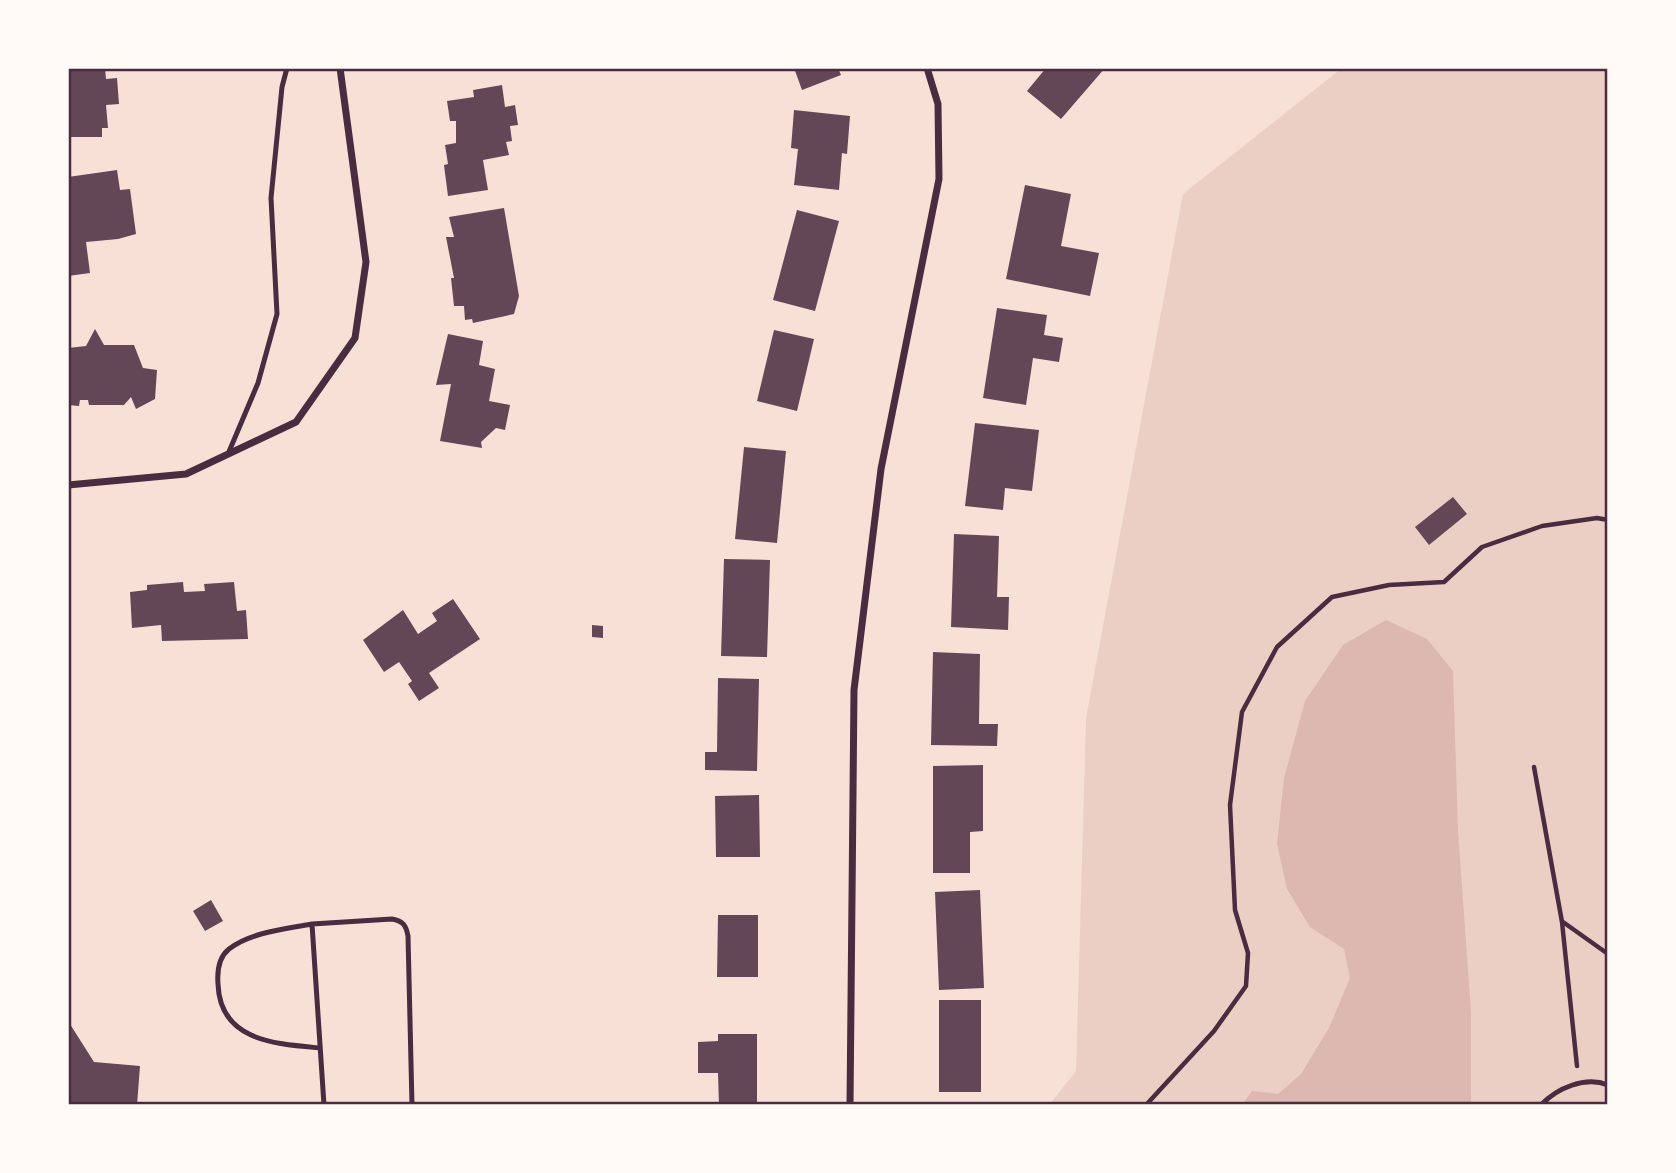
<svg xmlns="http://www.w3.org/2000/svg" width="1676" height="1173" font-family="Rubik,sans-serif">
	<style>
		.green { fill: #ebcfc5 }
		.water { fill: #dcb8b0 }
		.building { fill: #644757 }
		.lines { fill: none; stroke-linecap: round; stroke-linejoin: round }
		.path { stroke: #4a2c40; stroke-width: 4.5 }
		.service { stroke: #4a2c40; stroke-width: 5 }
		.minor { stroke: #4a2c40; stroke-width: 7 }
		.neatline { fill: none; stroke: #4a2c40; stroke-width: 2.5 }
	</style>
	<rect width="100%" height="100%" fill="#f7e1d7"/>
	<path class="green" d="M1342,68h266v1037h-559l27,-34 10,-353 97,-524z"/>
	<path class="water" d="M1386,620l41,19 26,32 5,160 13,181v93h-229l10,-14 26,3 23,-20 28,-46 21,-50 -6,-29 -34,-22 -23,-38 -10,-45 7,-66 21,-77 38,-56z"/>
	<path class="building" d="M68,68h37l1,11 11,-1 2,26 -13,1 2,23h-6v9h-34z
		M794,68h44l3,7 -39,15z
		M1046,68h59l-44,51 -34,-28z
		M502,85l3,22 10,-2 3,20 -8,1 2,15 -6,1 3,13 -26,5 5,30 -40,6 -4,-31 4,-1 -3,-19 11,-2v-22h-6l-3,-20 27,-4 -1,-7z
		M794,110l56,6 -3,38 -5,-1 -3,37 -45,-5 4,-36 -7,-1z
		M117,170l3,20 10,-1 6,45 -18,5 -32,3 4,31 -22,3v-82h3l-3,-17z
		M1025,185l46,9 -10,52 38,7 -9,43 -84,-17z
		M504,208l15,88 -5,18 -41,9 -1,-4 -7,1 -1,-14h-10l-3,-28h3l-8,-41h8l-5,-20z
		M797,210l42,11 -24,90 -42,-11z
		M997,308l50,7 -3,20 19,3 -4,24 -26,-4 -7,47 -43,-7z
		M95,329l9,16h30l9,23 14,2 -2,29 -19,10 -5,-12 -7,8h-35l-1,-5h-8l-1,6 -11,-1v-57l18,-2z
		M774,330l40,9 -17,72 -40,-10z
		M448,334l35,7 -4,24 16,4 -6,32 21,4 -5,25 -9,-2 -15,14 1,6 -42,-7 11,-57 -15,1z
		M975,423l64,7 -7,61 -27,-3 -2,22 -38,-4z
		M744,447l42,4 -9,92 -42,-4z
		M1453,497l14,17 -38,31 -14,-18z
		M954,534l45,2 -2,61h12l-1,33 -57,-3z
		M724,559l46,1 -3,97 -46,-1z
		M183,582l1,10 21,-1 -1,-7 30,-2 3,29 9,-1 2,29 -86,2 -1,-16 -29,3 -2,-36 17,-2v-5z
		M453,599l27,40 -51,34 10,15 -20,13 -11,-17 4,-3 -13,-19 -15,10 -21,-32 40,-30 15,24 19,-13 -5,-8z
		M592,625l11,1v12l-11,-1z
		M933,652l47,2 -1,70h19l-1,22 -66,-1z
		M718,678l41,1 -2,92 -52,-1v-18h12z
		M983,765v66l-13,1v41h-37v-107z
		M759,795l1,62h-44l-1,-61z
		M980,890l4,98 -45,2 -4,-98z
		M211,900l12,21 -18,10 -12,-20z
		M718,915h40v62h-41z
		M939,1000h42v92h-42z
		M68,1021l26,41 46,4 -3,39h-69z
		M718,1034h39v71h-38l-1,-32h-20v-31l20,-1z"/>
	<g class="lines">
		<path class="path" d="M1534,767l28,155 15,144
			M1563,922l45,32
			M1146,1105l68,-74 32,-45 2,-33 -13,-43 -5,-105 12,-93 35,-65 55,-50 57,-12 55,-3 38,-35 60,-21 55,-8 11,2"/>
		<path class="service" d="M228,454l30,-71 19,-69 -6,-116 11,-111 5,-19
			M312,924c-26,5 -61,8 -83,25 -10,8 -12,22 -11,35 2,57 57,60 102,64
			M324,1105l-12,-181 80,-5c11,2 14,6 16,17l4,169
			M1541,1105c16,-17 44,-29 67,-20"/>
		<path class="minor" d="M68,485l118,-11 110,-52 59,-84 11,-76 -26,-194
			M850,1105l4,-415 27,-221 58,-290 -1,-75 -11,-36"/>
	</g>
	<rect width="1676" height="1173" fill="none" stroke="#fffaf5" stroke-width="140"/>
	<rect x="70" y="70" width="1536" height="1033" class="neatline"/>
</svg>
